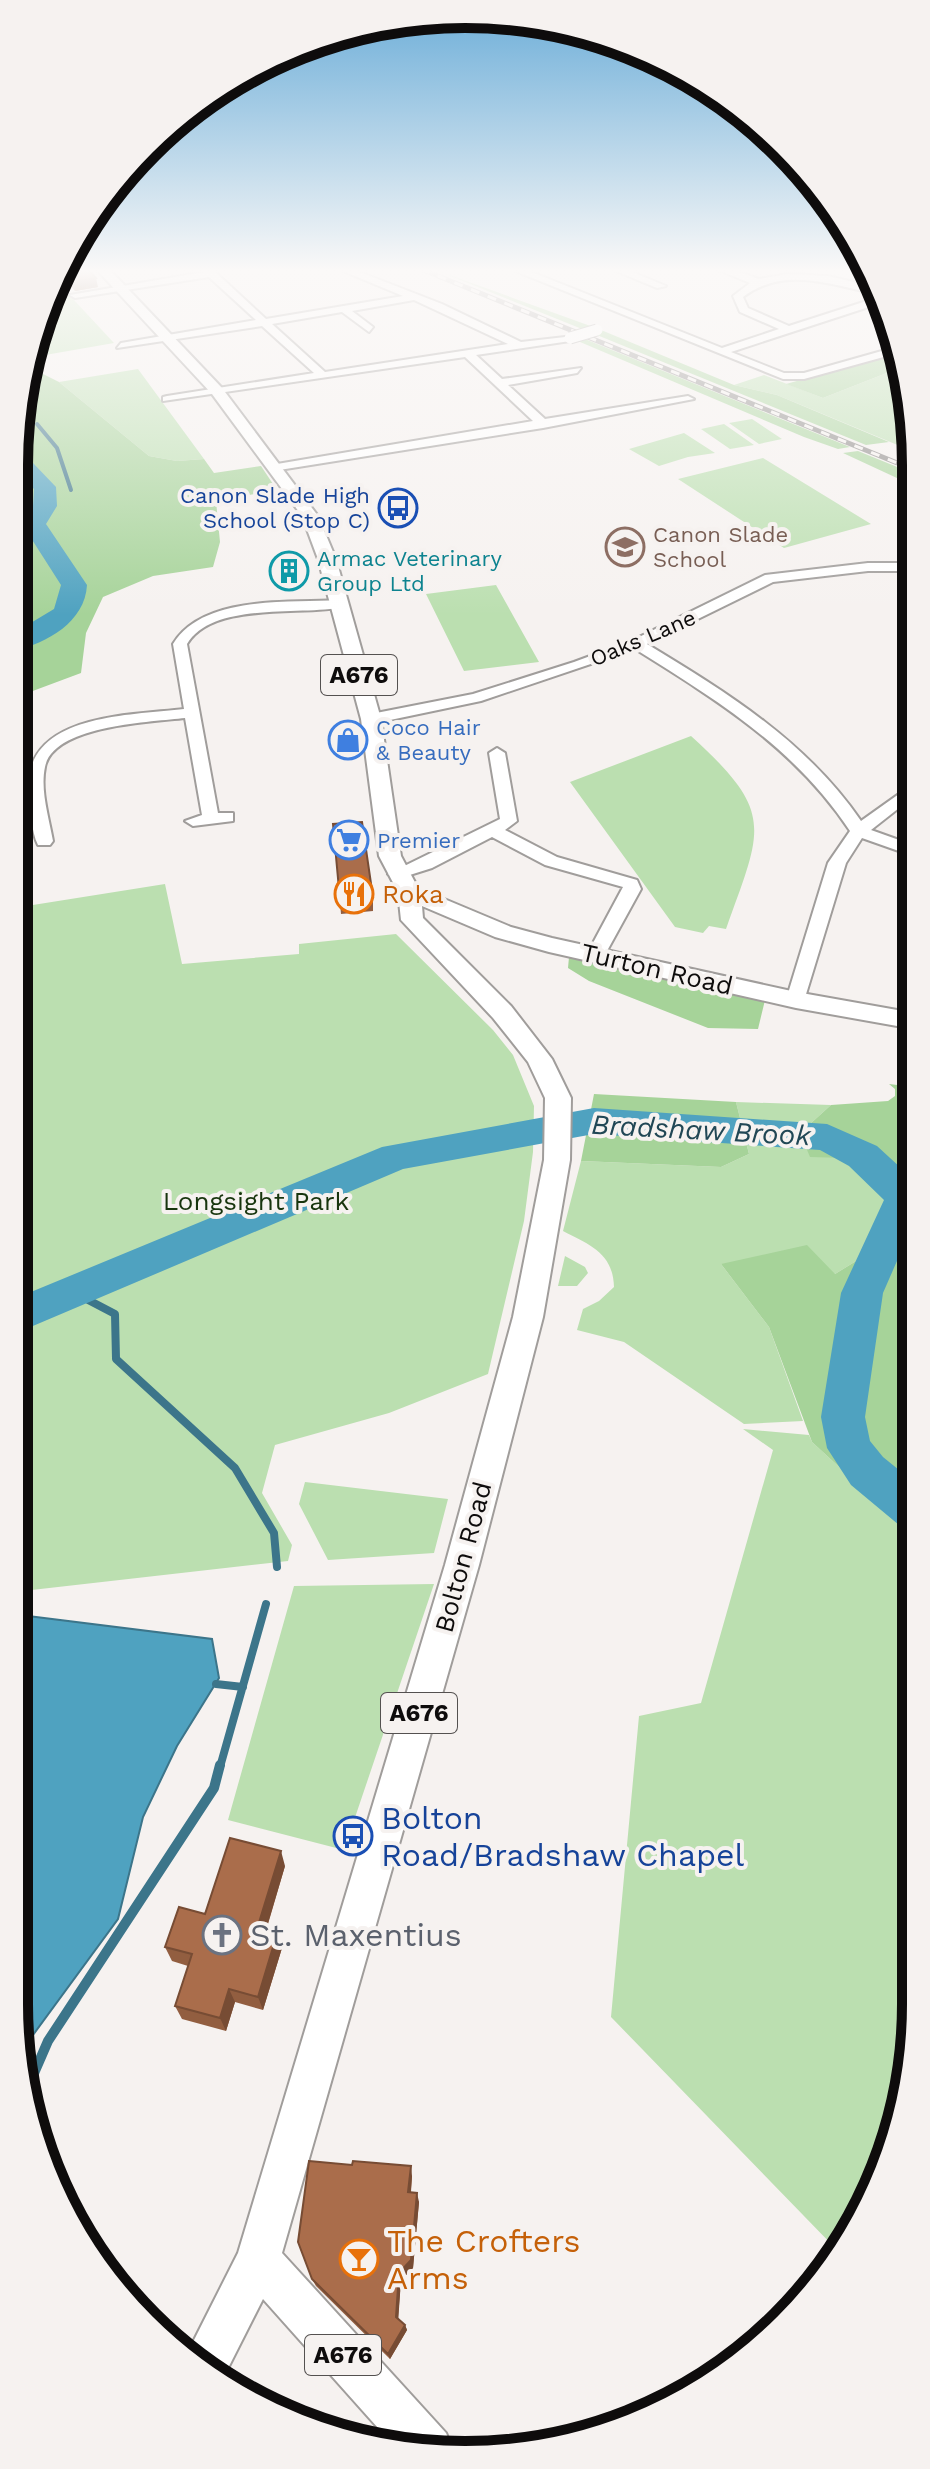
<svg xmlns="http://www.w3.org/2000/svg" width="930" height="2469" font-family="'Work Sans',sans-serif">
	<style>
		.green { fill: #bbdfb0 }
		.forest { fill: #a6d399 }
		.water { fill: #4fa2c0; stroke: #3c758a; stroke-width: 2 }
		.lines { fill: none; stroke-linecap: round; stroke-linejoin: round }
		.stream-far2 { stroke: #3c758a; stroke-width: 4 }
		.stream-far1 { stroke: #3c758a; stroke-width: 8 }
		.stream { stroke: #3c758a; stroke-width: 10 }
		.river { fill: #4fa2c0; fill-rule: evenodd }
		.minor-casing { stroke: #a09d9b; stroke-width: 4 }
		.major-casing { stroke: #a09d9b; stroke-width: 4 }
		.minor { fill: #fff; fill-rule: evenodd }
		.major { fill: #fff; fill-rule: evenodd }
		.rail-casing { stroke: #8b8887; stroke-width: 5 }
		.rail { stroke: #f6f2f0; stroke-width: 3; stroke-dasharray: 9; stroke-linecap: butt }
		.minor-bridge-casing { stroke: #a09d9b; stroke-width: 13; stroke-linecap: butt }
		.minor-bridge { stroke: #fff; stroke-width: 11 }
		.wall { fill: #925e40 }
		.shaded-wall { fill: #774c34 }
		.building { fill: #aa6d4b; stroke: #774c34; stroke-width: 2 }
		.labels { text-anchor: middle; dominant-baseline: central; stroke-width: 8; stroke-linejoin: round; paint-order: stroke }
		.far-transit-label { font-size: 22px; fill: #164399; stroke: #f6f2f0; text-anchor: end }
		.far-education-label { font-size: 22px; fill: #785e54; stroke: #f6f2f0; text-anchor: start }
		.far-culture-label { font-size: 22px; fill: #0d838f; stroke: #f6f2f0; text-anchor: start }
		.far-street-label { font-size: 22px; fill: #0e0c0c; stroke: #f6f2f0 }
		.far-shop-label { font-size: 22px; fill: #366cbe; stroke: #f6f2f0; text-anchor: start }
		.shield { fill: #f6f2f0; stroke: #545150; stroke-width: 2 }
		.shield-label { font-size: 24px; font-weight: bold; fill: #0e0c0c }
		.food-label { font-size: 26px; fill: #c56008; stroke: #f6f2f0; text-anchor: start }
		.street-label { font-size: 26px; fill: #0e0c0c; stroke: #f6f2f0 }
		.park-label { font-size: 26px; fill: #18350e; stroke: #f6f2f0 }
		.water-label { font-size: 28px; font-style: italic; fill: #214755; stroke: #f6f2f0 }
		.near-transit-label { font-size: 32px; fill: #164399; stroke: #f6f2f0; text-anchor: start }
		.near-worship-label { font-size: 32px; fill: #5b616d; stroke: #f6f2f0; text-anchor: start }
		.near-food-label { font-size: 32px; fill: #c56008; stroke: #f6f2f0; text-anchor: start }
		.rim { fill: none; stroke: #0e0c0c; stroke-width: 10 }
	</style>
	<rect width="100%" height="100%" fill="#f6f2f0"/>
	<path class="green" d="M60,285l54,58 -86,15 2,-10z
		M902,367l10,39v45l-135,-56 -43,-10 30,-10 59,23z
		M138,369l66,90 -27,2 -28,-5 -90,-74z
		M752,419l30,20 -23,5 -30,-21z
		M724,424l30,21 -24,4 -29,-20z
		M684,433l31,20 -27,4 -29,9 -30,-17z
		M763,458l108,66 -87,24 -106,-69z
		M496,585l43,77 -75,9 -38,-77z
		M691,736c85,77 71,92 35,193l-17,-3 -6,7 -28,-6 -105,-145z
		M165,884l17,80 117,-10v-10l97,-10 97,96 20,25 21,51 -1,46 -9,69 -36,153 -99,39 -114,32 -13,48 30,52 -4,16 -274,31v-684z
		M736,1102l95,3 -31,28 45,25 46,39 -30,61 -26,16 -114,-10 48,63 34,94 -59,3 -120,-82 -47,-12 6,-21 16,-8 15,-14c-1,-34 -24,-42 -51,-56l18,-70 140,6 28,-13z
		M565,1256l20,11 3,6 -11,13h-19z
		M743,1429l66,6 3,7 103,95 1,467 -15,117 -64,129 -226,-233 28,-301 62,-13 72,-253z
		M305,1482l143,17 -14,54 -106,7 -29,-56z
		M434,1584l-90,266 -116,-30 66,-234z"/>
	<path class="forest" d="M433,269l163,59 -9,3z
		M601,330l133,55 43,10 112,47 -23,3 -274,-112z
		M580,337l270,110 -12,2 -34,-12 -231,-98z
		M898,353l4,14 -79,31 -37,-14z
		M27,366l32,16 90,74 28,5 27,-2 10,14 47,-7 16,24 -61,11 4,41 -7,25 -60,9 -50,21 -17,36 -5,40 -67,25v-233z
		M858,451l54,22v12l-69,-32z
		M569,957l196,43 -7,29 -50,-1 -119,-47 -21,-13z
		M889,1084l25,3v222l-10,9 10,26v40l-12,10 13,11v132l-103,-95 -43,-115 -48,-63 86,-19 28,29 26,-16 29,-61 -45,-39 -35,-1 -10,-24 31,-28 57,-4 7,-5v-7z
		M594,1094l142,8 13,52 -28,13 -140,-6z"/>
	<path class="water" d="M20,1615l192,24 7,39 -42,68 -34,71 -25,102 -96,131 -8,-46v-384z"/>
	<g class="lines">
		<path class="stream-far2" d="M37,424l20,24 14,42"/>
		<path class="stream-far1" d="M73,1292l42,22 1,45 119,109 39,65 3,34
			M216,1684l27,3
			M220,1767l46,-163"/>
		<path class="stream" d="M28,2087l20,-46 166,-253 6,-23"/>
		<path class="river" d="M17,446l7,1 9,16 23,24 1,19 -11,18 41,61c-2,37 -40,58 -73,66v-18l40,-24 7,-24 -39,-61 11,-18 1,-17 -20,-20z
			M594,1108l233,16 50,22 37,34v42l-31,71 -18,124 5,24 13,16 32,26v48l-16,-6 -48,-40 -24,-37 -6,-31 20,-124 43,-93 -35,-34 -29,-16 -226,-16 -191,35 -389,165v-35l368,-152z"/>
		<defs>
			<path id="minor" d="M201,269h11l54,50 137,-23 -65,-27h14l90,35 79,38 53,-6 -4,5 -94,14 26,24 79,-11 -4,5 -69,12 37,34 143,-23 6,3 -151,29 -270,43 -2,-3 6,-4 256,-43 -68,-64 -302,44v-4l4,-1 147,-23 -52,-47 -145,22 4,-5 135,-23 -47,-43 -134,21 -5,-3 134,-23zM414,300l94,44 -183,28 -53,-48 70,-12 27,20 4,-5 -21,-16z
				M510,269h14l198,79 57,-19 -39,-17 -7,-16 17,-13 -34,-14h15l28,10 28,-5 41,2 51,12 3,7c-46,-8 -96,-31 -139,2l5,11 41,18 90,-29 4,-1 1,6 -153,50 53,21h20l92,-26 2,6 -94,26h-21z
				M611,269h14l41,17 -9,2z
				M868,563h44v8h-44l-95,11 -126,62c81,49 160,98 214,177l52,-37v13l-42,33 42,15v11l-51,-18 -16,25 -43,141 -7,2 -10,-6 42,-137 22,-32c-54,-82 -133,-131 -215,-182l-154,52 -110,23 -8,-5 8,-5 102,-20 101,-32 57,-21 134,-66z
				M339,600l7,4 -2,3c-43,9 -131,-6 -157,37l31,169h15v8l-40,5 -8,-5 17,-6 -17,-97c-33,4 -132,7 -140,49 -5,23 4,51 8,74l-3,4h-12c-7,-14 -7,-34 -9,-49 -9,-82 96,-80 155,-87l-11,-65c30,-49 115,-41 166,-44z
				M497,748l8,5 12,68 -12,9 52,27 80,23 4,9 -39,71h-14l-2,-4 37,-69 -78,-22 -53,-28 -60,31 -35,11 -9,-5 112,-55 -11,-66z"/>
			<path id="major" d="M96,269h13l113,119 96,128 18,43 45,160 20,137 17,32 93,39 41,11 244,54 118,21v16l-118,-21 -247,-56 -54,-15 -73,-31 1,12 88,88 41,53 19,39 -1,62 -27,157 -64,248 -197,688 164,180 7,17 -47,1 -11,-4 -132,-148 -41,81 -34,-28 50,-99 207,-688 68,-248 31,-157 1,-62 -17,-36 -35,-44 -92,-98 -3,-28 -19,-36 -18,-137 -43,-160 -16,-43 -90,-122z"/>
		</defs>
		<use href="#minor" class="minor-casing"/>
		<use href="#major" class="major-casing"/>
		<use href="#minor" class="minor"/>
		<use href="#major" class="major"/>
		<defs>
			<path id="rail" d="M421,269l491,200"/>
		</defs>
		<use href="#rail" class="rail-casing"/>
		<use href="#rail" class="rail"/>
		<defs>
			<path id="minor-bridge" d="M570,338l27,-8"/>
		</defs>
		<use href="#minor-bridge" class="minor-bridge-casing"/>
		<use href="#minor-bridge" class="minor-bridge"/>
	</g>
	<path class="wall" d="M68,269l30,18 -23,4 -11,-13z
		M333,824l40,73v14l-32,3z
		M285,1866l-19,65 11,3 5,14 -19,62 -28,-8 -9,29 -44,-12 -7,-13 13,-40 -16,-5 -7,-14 40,-33z
		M352,2165l60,11 -1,16 8,10 -6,66 -12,12 -3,38 7,7 2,5 -17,29 -74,-73 -4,-7z"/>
	<path class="shaded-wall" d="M96,278l2,9 -23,4 -2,-9z
		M281,1851l4,15 -23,77 -5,-14z
		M277,1934l5,14 -19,62 -5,-13z
		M229,1989l6,13 -9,29 -6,-13z
		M411,2166l1,10 -2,25 -2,-9z
		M417,2193l2,9 -6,66 -12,12 -3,43 -2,-6 3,-44z
		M405,2325l2,5 -17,29 -2,-5z"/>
	<path class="building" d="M68,269h20l8,9 -23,4 -7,-8z
		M362,822l11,75 -33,3 -7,-76z
		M230,1838l51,13 -24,78 20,5 -19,63 -29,-8 -9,29 -45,-12 17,-52 -27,-7 14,-40 26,7z
		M309,2161l43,4 1,-4 58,5 -3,26 9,1 -6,67 -12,13 -3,44 9,8 -17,29 -76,-75 -14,-37z"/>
	<linearGradient id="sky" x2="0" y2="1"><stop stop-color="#6badd8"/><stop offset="0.44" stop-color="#fbf9f8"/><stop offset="1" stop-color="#fbf9f8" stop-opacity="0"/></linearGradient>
	<rect width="930" height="615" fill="url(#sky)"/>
	<defs>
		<symbol id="bus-ring" viewBox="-11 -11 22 22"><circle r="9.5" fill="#f6f2f0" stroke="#1a4fb4" stroke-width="1.5"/><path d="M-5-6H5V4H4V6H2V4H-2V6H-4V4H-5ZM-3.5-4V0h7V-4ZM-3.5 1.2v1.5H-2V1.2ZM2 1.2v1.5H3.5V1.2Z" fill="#1a4fb4"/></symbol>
		<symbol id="school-ring" viewBox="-11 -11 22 22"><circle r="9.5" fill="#f6f2f0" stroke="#8d6e63" stroke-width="1.5"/><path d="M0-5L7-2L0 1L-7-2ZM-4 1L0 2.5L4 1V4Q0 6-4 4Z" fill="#8d6e63"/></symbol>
		<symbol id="building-ring" viewBox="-11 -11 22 22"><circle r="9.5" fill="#f6f2f0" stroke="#0f9aa8" stroke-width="1.5"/><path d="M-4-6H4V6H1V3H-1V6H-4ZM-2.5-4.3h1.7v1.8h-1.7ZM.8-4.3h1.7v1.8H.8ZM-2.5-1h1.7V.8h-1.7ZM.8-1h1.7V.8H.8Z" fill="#0f9aa8"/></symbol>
		<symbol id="shop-ring" viewBox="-11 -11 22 22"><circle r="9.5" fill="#f6f2f0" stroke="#3f7fe0" stroke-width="1.5"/><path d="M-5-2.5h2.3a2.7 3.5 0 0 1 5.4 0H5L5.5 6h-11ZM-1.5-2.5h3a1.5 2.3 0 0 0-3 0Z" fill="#3f7fe0"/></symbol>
		<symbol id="supermarket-ring" viewBox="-11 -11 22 22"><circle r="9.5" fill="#f6f2f0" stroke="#3f7fe0" stroke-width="1.5"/><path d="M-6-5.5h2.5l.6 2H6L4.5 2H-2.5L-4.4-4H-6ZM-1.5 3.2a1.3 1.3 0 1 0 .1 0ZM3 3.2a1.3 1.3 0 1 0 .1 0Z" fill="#3f7fe0"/></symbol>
		<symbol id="restaurant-ring" viewBox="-11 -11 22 22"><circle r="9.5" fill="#f6f2f0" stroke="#e8710a" stroke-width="1.5"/><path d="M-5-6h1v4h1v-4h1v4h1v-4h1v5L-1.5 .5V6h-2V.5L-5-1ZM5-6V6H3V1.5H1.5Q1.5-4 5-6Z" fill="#e8710a"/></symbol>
		<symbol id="church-ring" viewBox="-11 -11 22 22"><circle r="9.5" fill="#f6f2f0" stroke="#6b7280" stroke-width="1.5"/><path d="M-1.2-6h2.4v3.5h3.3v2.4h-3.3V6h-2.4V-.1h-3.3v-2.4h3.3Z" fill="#6b7280"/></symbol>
		<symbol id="bar-ring" viewBox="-11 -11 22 22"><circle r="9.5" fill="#f6f2f0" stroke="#e8710a" stroke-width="1.5"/><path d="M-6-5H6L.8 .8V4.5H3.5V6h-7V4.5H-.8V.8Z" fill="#e8710a"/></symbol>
	</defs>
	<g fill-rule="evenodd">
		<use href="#bus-ring" x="376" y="486" width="44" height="44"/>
		<use href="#school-ring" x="603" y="525" width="44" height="44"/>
		<use href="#building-ring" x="267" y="549" width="44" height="44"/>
		<use href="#shop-ring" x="326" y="718" width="44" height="44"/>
		<use href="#supermarket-ring" x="327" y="818" width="44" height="44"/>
		<use href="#restaurant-ring" x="332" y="872" width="44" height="44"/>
		<use href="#bus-ring" x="331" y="1814" width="44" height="44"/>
		<use href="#church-ring" x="200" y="1913" width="44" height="44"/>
		<use href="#bar-ring" x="337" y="2237" width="44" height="44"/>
	</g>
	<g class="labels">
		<g class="far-transit-label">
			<text x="370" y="495">Canon Slade High<tspan x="370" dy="25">School (Stop C)</tspan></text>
		</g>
		<g class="far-education-label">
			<text x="653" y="534">Canon Slade<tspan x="653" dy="25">School</tspan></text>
		</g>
		<g class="far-culture-label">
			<text x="317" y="558">Armac Veterinary<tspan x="317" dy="25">Group Ltd</tspan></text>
		</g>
		<g class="far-street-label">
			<text transform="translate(643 638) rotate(-23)">Oaks Lane</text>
		</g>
		<g class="far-shop-label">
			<text x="376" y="727">Coco Hair<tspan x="376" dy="25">&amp; Beauty</tspan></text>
			<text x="377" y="840">Premier</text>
		</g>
		<g class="shield">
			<rect x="321" y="655" width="76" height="40" rx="6"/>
			<rect x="381" y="1693" width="76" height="40" rx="6"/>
			<rect x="305" y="2335" width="76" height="40" rx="6"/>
		</g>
		<g class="shield-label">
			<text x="359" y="675">A676</text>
			<text x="419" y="1713">A676</text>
			<text x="343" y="2355">A676</text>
		</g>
		<g class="food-label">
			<text x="382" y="894">Roka</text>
		</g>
		<g class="street-label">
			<text transform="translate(657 969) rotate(13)">Turton Road</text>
			<text transform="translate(463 1557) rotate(-75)">Bolton Road</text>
		</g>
		<g class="park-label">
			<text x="256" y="1201">Longsight Park</text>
		</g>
		<g class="water-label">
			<text transform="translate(701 1130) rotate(3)">Bradshaw Brook</text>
		</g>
		<g class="near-transit-label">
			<text x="381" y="1818">Bolton<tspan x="381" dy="37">Road/Bradshaw Chapel</tspan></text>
		</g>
		<g class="near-worship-label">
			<text x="250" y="1935">St. Maxentius</text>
		</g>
		<g class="near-food-label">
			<text x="387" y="2241">The Crofters<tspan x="387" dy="37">Arms</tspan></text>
		</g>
	</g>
	<path d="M0 0H930V2469H0ZM465 28H465A437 437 0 0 1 902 465V2004A437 437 0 0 1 465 2441H465A437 437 0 0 1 28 2004V465A437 437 0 0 1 465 28Z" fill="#f6f2f0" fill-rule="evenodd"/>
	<path class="rim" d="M465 28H465A437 437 0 0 1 902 465V2004A437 437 0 0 1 465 2441H465A437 437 0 0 1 28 2004V465A437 437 0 0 1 465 28Z"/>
</svg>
